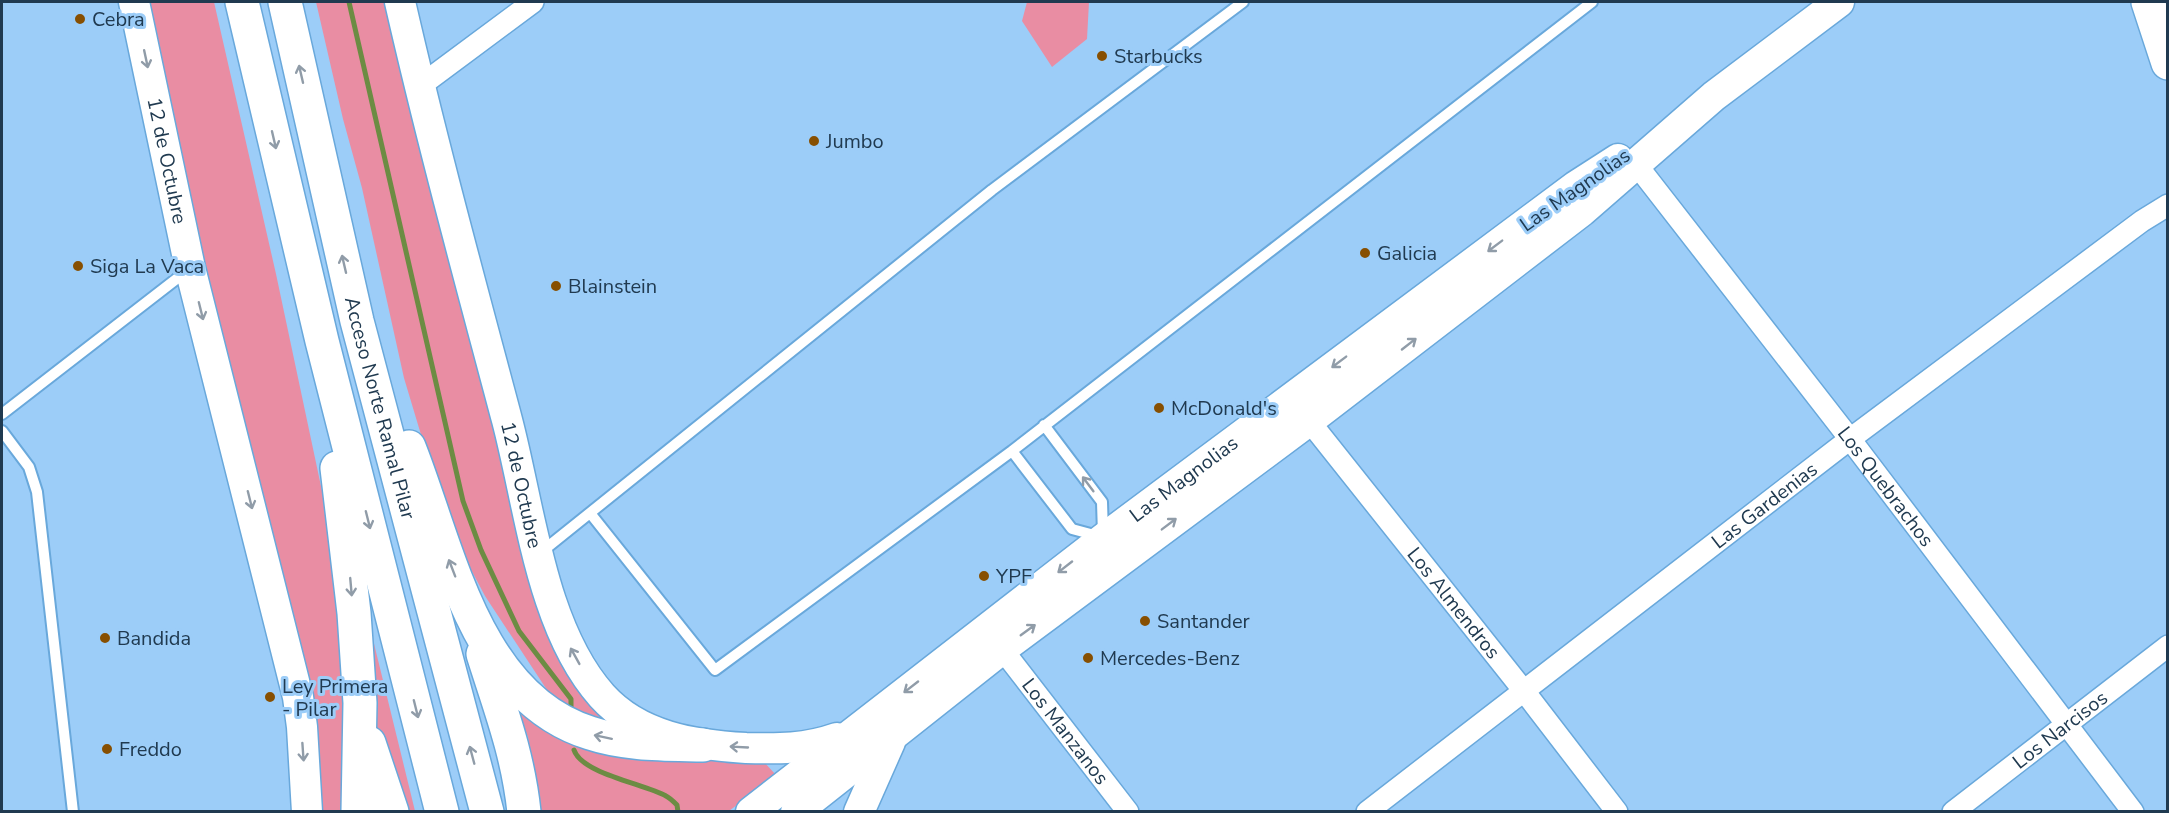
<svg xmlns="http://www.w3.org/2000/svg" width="2169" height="813" font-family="'Nunito Sans',sans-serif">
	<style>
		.green { fill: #e98da3 }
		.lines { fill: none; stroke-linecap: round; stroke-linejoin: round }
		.stream { stroke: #6c8c43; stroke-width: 5 }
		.lane-casing { stroke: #69a8db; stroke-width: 14 }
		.street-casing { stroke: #69a8db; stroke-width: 24 }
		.secondary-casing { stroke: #69a8db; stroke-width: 33 }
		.primary-casing { stroke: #69a8db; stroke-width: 36 }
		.highway-casing { stroke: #69a8db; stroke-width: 36 }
		.lane { stroke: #fff; stroke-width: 10 }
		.street { stroke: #fff; stroke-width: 21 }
		.secondary { stroke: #fff; stroke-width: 30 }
		.primary { stroke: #fff; stroke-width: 33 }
		.highway { stroke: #fff; stroke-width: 33 }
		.oneway { stroke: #909ca8 }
		.poi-dot { fill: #874f01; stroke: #9ccdf8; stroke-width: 2 }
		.labels { text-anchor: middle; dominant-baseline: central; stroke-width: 6; stroke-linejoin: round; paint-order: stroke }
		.poi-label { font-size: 20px; fill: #203a50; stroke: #9ccdf8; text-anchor: start }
		.street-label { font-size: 20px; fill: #203a50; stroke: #9ccdf8 }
	</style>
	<rect width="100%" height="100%" fill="#9ccdf8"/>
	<path class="green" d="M140,2h74l62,272 53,250 12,92 10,195h-33z
		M316,2h77l140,569 96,159 -28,-5 -50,-29 -66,-100 -36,-68 -45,-150 -42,-190 -19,-69z
		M1027,2h62l-2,37 -35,28 -30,-46z
		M366,611l49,200h-8l-28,-73 -10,-42z
		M504,676l18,26 242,60 12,13 -47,36h-191l-10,-74z"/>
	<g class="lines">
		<path class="stream" d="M349,2l114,499 18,49 38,81 52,68v11
			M574,750c8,24 71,34 92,46 4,2 8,6 11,9l1,7"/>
		<defs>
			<path id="lane" d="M2,414l186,-144
				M1044,425l58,77 1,32
				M2,431l27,36 8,25 36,320
				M1012,451l60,78 26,7
				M590,513l125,157 297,-219 580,-449
				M540,553l452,-363 251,-188"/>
			<g id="street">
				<path d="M420,86l113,-84"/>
				<path id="s1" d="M1636,164l214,275 283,373"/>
				<path id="s2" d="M1302,412l222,279 93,121"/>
				<path id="s3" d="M1002,649l126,163"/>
				<path id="s4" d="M1367,812l483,-373 292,-218 26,-16"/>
				<path id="s5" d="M1953,812l215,-166"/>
			</g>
			<g id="secondary">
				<path id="s6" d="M134,2l56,266 108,429 4,30 5,85"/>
				<path id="s7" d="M400,2c32,140 70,279 107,418 23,87 34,208 95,276 37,41 92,49 144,52 32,1 60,1 91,-10"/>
				<path id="s8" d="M751,812l353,-274 472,-352 42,-27"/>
				<path d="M796,812l206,-163 308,-229 272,-209 132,-115 125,-94"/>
				<path d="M859,812l31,-70"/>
			</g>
			<path id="primary" d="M2148,2l20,61"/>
			<g id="highway">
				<path d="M242,2l80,339 120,471"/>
				<path id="s9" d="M285,2l72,319 130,491"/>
				<path d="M409,447c39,98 65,250 181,286 36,12 76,11 113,12"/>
				<path d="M337,468l17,145 6,90 -2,109"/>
				<path d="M483,654c17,54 35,100 41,158"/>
				<path d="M369,743l23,69"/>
			</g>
		</defs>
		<use href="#lane" class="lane-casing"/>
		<use href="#street" class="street-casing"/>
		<use href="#secondary" class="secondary-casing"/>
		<use href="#primary" class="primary-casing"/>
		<use href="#highway" class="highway-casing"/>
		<use href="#lane" class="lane"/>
		<use href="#street" class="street"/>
		<use href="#secondary" class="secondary"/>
		<use href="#primary" class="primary"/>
		<use href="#highway" class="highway"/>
	</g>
	<defs><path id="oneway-shaft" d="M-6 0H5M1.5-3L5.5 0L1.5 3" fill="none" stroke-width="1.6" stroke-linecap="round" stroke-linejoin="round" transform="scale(1.5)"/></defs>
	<g class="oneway">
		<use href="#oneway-shaft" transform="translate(146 59) rotate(78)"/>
		<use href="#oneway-shaft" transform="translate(301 74) rotate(-103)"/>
		<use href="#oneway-shaft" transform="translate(274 140) rotate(77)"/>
		<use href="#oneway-shaft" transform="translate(1495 246) rotate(143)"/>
		<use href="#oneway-shaft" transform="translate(344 264) rotate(-103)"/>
		<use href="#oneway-shaft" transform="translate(201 311) rotate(76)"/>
		<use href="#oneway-shaft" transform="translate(1409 344) rotate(-38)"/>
		<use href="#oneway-shaft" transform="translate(1339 362) rotate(143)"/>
		<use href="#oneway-shaft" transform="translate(1088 484) rotate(-127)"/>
		<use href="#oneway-shaft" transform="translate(250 500) rotate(76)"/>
		<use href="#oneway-shaft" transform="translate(368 520) rotate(76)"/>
		<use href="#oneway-shaft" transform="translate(1169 524) rotate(-37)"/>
		<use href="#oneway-shaft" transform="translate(1065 567) rotate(142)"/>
		<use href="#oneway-shaft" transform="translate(452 568) rotate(-111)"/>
		<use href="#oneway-shaft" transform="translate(351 587) rotate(85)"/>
		<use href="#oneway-shaft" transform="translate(1028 630) rotate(-36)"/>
		<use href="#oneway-shaft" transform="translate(575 656) rotate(-119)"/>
		<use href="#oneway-shaft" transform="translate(911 687) rotate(142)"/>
		<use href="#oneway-shaft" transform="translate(416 709) rotate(76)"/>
		<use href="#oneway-shaft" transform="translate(603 737) rotate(-168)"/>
		<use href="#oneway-shaft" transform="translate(739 747) rotate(-177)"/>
		<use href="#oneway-shaft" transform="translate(303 752) rotate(86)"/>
		<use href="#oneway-shaft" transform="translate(472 755) rotate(-105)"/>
	</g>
	<g class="poi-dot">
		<circle cx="80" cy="19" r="6"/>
		<circle cx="1102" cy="56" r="6"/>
		<circle cx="814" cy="141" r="6"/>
		<circle cx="1365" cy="253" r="6"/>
		<circle cx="78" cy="266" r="6"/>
		<circle cx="556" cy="286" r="6"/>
		<circle cx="1159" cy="408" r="6"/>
		<circle cx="984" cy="576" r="6"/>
		<circle cx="1145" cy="621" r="6"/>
		<circle cx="105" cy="638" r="6"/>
		<circle cx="1088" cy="658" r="6"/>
		<circle cx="270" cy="697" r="6"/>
		<circle cx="107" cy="749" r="6"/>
	</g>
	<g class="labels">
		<g class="poi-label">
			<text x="92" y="19">Cebra</text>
			<text x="1114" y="56">Starbucks</text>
			<text x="826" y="141">Jumbo</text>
			<text x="1377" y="253">Galicia</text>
			<text x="90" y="266">Siga La Vaca</text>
			<text x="568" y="286">Blainstein</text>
			<text x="1171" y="408">McDonald's</text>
			<text x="996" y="576">YPF</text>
			<text x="1157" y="621">Santander</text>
			<text x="117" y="638">Bandida</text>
			<text x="1100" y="658">Mercedes-Benz</text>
			<text x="282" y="686">Ley Primera<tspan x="282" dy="23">- Pilar</tspan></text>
			<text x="119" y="749">Freddo</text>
		</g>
		<g class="street-label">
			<text stroke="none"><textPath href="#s6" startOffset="162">12 de Octubre</textPath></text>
			<text transform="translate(1575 190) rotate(-35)">Las Magnolias</text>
			<text stroke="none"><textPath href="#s9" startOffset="417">Acceso Norte Ramal Pilar</textPath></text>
			<text stroke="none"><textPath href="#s8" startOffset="546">Las Magnolias</textPath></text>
			<text stroke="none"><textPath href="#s7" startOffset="498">12 de Octubre</textPath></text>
			<text stroke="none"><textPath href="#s1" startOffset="408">Los Quebrachos</textPath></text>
			<text stroke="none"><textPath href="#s4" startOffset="502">Las Gardenias</textPath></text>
			<text stroke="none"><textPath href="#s2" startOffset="244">Los Almendros</textPath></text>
			<text stroke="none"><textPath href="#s5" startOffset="135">Los Narcisos</textPath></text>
			<text stroke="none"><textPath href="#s3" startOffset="104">Los Manzanos</textPath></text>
		</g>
	</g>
	<rect width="2169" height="813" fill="none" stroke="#203a50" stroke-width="6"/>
</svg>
